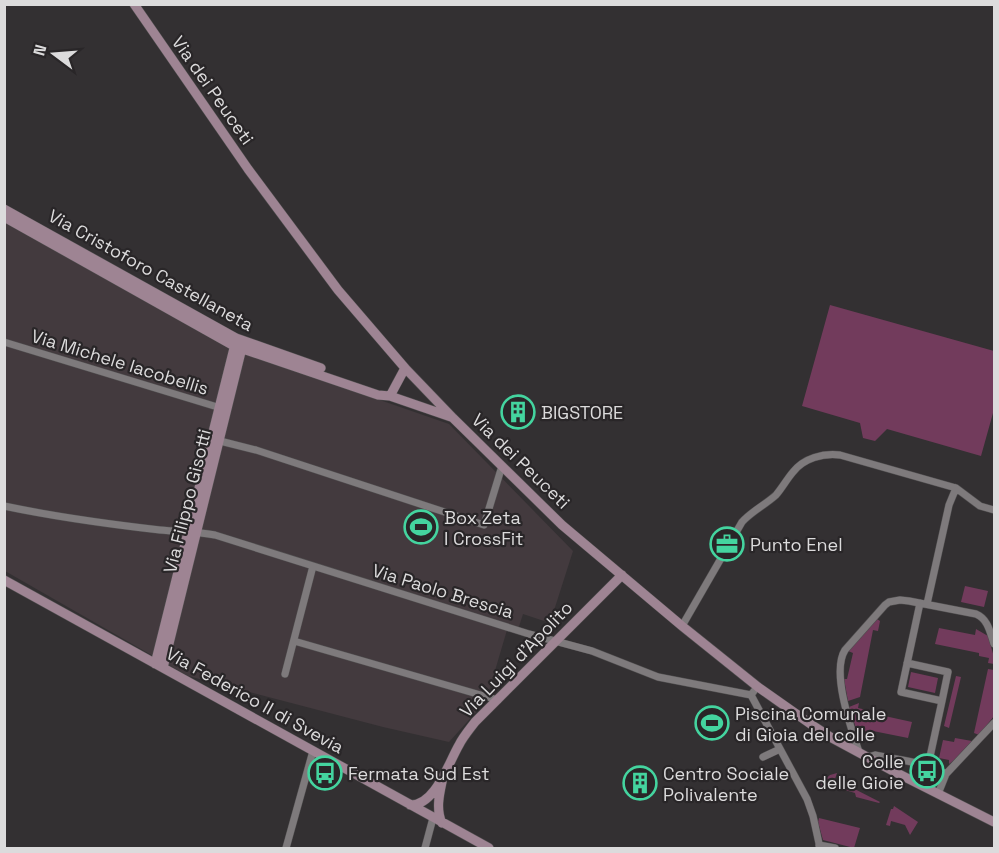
<svg xmlns="http://www.w3.org/2000/svg" width="999" height="853" font-family="'Space Grotesk',sans-serif">
	<style>
		.built { fill: #433a3e }
		.green { fill: #723b5c }
		.lines { fill: none; stroke-linecap: round; stroke-linejoin: round }
		.street-casing { stroke: #514f50; stroke-width: 8 }
		.secondary-casing { stroke: #514f50; stroke-width: 10 }
		.street { stroke: #7e7a7c; stroke-width: 7 }
		.secondary { stroke: #9e8493; stroke-width: 9 }
		.labels { text-anchor: middle; dominant-baseline: central; stroke-width: 4.5; stroke-linejoin: round; paint-order: stroke }
		.street-label { font-size: 18px; fill: #dcdbdc; stroke: #292628 }
		.poi-label { font-size: 18px; fill: #dcdbdc; stroke: #292628; text-anchor: start }
	</style>
	<rect width="100%" height="100%" fill="#333032"/>
	<path class="built" d="M4,221l241,132 204,71 124,127 -23,72 -27,-9 -6,19 -10,-3 -21,71 -37,41 -66,-15 -195,-51 -183,-105z"/>
	<path class="green" d="M830,305l164,46v62h-1l-12,43 -94,-27 -12,12 -12,-3 -3,-15 -58,-17z
		M965,586l23,5 -4,16 -23,-5z
		M877,619l3,2 -2,10 -5,-1 -13,67 -12,4 -4,-22h3l6,-26 -5,-2z
		M939,628l36,7 1,-6 12,7 6,21v7l-6,-1 1,-5 -10,-2v-3l-44,-9z
		M988,669l6,1v46l-15,19 -5,-2z
		M911,672l27,6 -3,15 -27,-6z
		M956,676l5,1 -12,51 -5,-2z
		M859,703l-1,5 13,3v2l41,9 -4,16 -35,-7 -2,6 -13,-3 -9,-27z
		M955,738l17,3 -19,20 -4,3v-4l-10,-2 4,-18 11,2z
		M837,773l-2,6 45,23 -1,1 -23,-6 -1,-4 -26,-8 -1,4 -7,-3v-3l9,-8z
		M894,806l24,16 -8,13 -5,-10 -14,-4 -1,5 -4,-1 5,-16h2z
		M819,818l41,10 -6,20 -31,-8 -5,-18z"/>
	<g class="lines">
		<defs>
			<path id="street" d="M4,342l220,67
				M216,440l40,10 228,75 18,-59
				M4,506c52,11 104,18 156,24 19,2 37,1 55,5l314,99 63,17 66,26 93,18
				M927,604l22,-99 7,-17
				M682,626l60,-104c10,-11 23,-17 34,-27 6,-7 11,-16 17,-23 11,-14 30,-19 47,-17l116,33 24,18 14,4
				M294,641l204,59
				M907,663l41,9 -6,29 -41,-9 19,-89
				M285,674l28,-108
				M754,691l-3,4 56,104 6,17 7,32
				M859,752c-8,-24 -28,-80 -14,-102l40,-45 4,-3 11,-2 9,1 67,13c12,5 14,18 18,30
				M763,757l17,-8
				M868,757l7,-2c23,5 51,7 71,19
				M928,766l14,-65
				M920,785l4,-20
				M938,794l8,-20 48,-51
				M819,845l16,3
				M286,848l27,-97
				M425,848l8,-30"/>
			<path id="secondary" d="M134,4l114,165 90,121 67,78 48,50 109,107 120,101 76,61 54,38 20,13 61,33 101,51
				M4,209l232,129 85,30
				M4,217l230,129 144,49 12,1 61,21
				M390,396l15,-28
				M4,580l485,268
				M155,664l81,-324
				M163,668l80,-324
				M442,782c-3,14 -6,28 0,41
				M410,805c25,1 38,-41 49,-60 4,-8 10,-15 16,-23l147,-147"/>
		</defs>
		<use href="#street" class="street-casing"/>
		<use href="#secondary" class="secondary-casing"/>
		<use href="#street" class="street"/>
		<use href="#secondary" class="secondary"/>
	</g>
	<defs>
		<symbol id="building-ring" viewBox="-11 -11 22 22"><circle r="9.5" fill="#292628" stroke="#44d49f" stroke-width="1.5"/><path d="M-4-6H4V6H1V3H-1V6H-4ZM-2.5-4.3h1.7v1.8h-1.7ZM.8-4.3h1.7v1.8H.8ZM-2.5-1h1.7V.8h-1.7ZM.8-1h1.7V.8H.8Z" fill="#44d49f"/></symbol>
		<symbol id="stadium-ring" viewBox="-11 -11 22 22"><circle r="9.5" fill="#292628" stroke="#44d49f" stroke-width="1.5"/><path d="M0-5a6.5 5 0 1 0 0 10a6.5 5 0 1 0 0-10ZM-3.5-1.8h7v3.6h-7Z" fill="#44d49f"/></symbol>
		<symbol id="office-ring" viewBox="-11 -11 22 22"><circle r="9.5" fill="#292628" stroke="#44d49f" stroke-width="1.5"/><path d="M-6-3h4V-5.5h4V-3h4V5H-6ZM-1-4.5V-3h2v-1.5ZM-6 0V1H6V0Z" fill="#44d49f"/></symbol>
		<symbol id="bus-ring" viewBox="-11 -11 22 22"><circle r="9.5" fill="#292628" stroke="#44d49f" stroke-width="1.5"/><path d="M-5-6H5V4H4V6H2V4H-2V6H-4V4H-5ZM-3.5-4V0h7V-4ZM-3.5 1.2v1.5H-2V1.2ZM2 1.2v1.5H3.5V1.2Z" fill="#44d49f"/></symbol>
	</defs>
	<g fill-rule="evenodd">
		<use href="#building-ring" x="499" y="393" width="38" height="38"/>
		<use href="#stadium-ring" x="402" y="508" width="38" height="38"/>
		<use href="#office-ring" x="708" y="525" width="38" height="38"/>
		<use href="#stadium-ring" x="693" y="704" width="38" height="38"/>
		<use href="#bus-ring" x="908" y="752" width="38" height="38"/>
		<use href="#bus-ring" x="306" y="754" width="38" height="38"/>
		<use href="#building-ring" x="621" y="764" width="38" height="38"/>
	</g>
	<g class="labels">
		<g class="street-label">
			<text transform="translate(213 90) rotate(55)">Via dei Peuceti</text>
			<text transform="translate(151 270) rotate(29)">Via Cristoforo Castellaneta</text>
			<text transform="translate(120 362) rotate(17)">Via Michele Iacobellis</text>
			<text transform="translate(521 461) rotate(44)">Via dei Peuceti</text>
			<text transform="translate(187 501) rotate(-76)">Via Filippo Gisotti</text>
			<text transform="translate(443 591) rotate(17)">Via Paolo Brescia</text>
			<text transform="translate(516 659) rotate(-46)">Via Luigi d'Apolito</text>
			<text transform="translate(255 700) rotate(29)">Via Federico II di Svevia</text>
		</g>
		<g class="poi-label">
			<text x="541" y="412">BIGSTORE</text>
			<text x="444" y="517">Box Zeta<tspan x="444" dy="21">I CrossFit</tspan></text>
			<text x="750" y="544">Punto Enel</text>
			<text x="735" y="713">Piscina Comunale<tspan x="735" dy="21">di Gioia del colle</tspan></text>
			<text x="904" y="761" text-anchor="end">Colle<tspan x="904" dy="21">delle Gioie</tspan></text>
			<text x="348" y="773">Fermata Sud Est</text>
			<text x="663" y="773">Centro Sociale<tspan x="663" dy="21">Polivalente</tspan></text>
		</g>
	</g>
	<rect width="999" height="853" fill="none" stroke="#dcdbdc" stroke-width="12"/>
	<g transform="translate(54 54) rotate(286)" stroke="#292628" stroke-width="4.5" paint-order="stroke">
	<path d="M0-4.5L10 22L0 15L-10 22Z" fill="#dcdbdc"/>
	<text y="-9" font-size="16" font-weight="bold" text-anchor="middle" fill="#dcdbdc">N</text>
	</g>
</svg>
